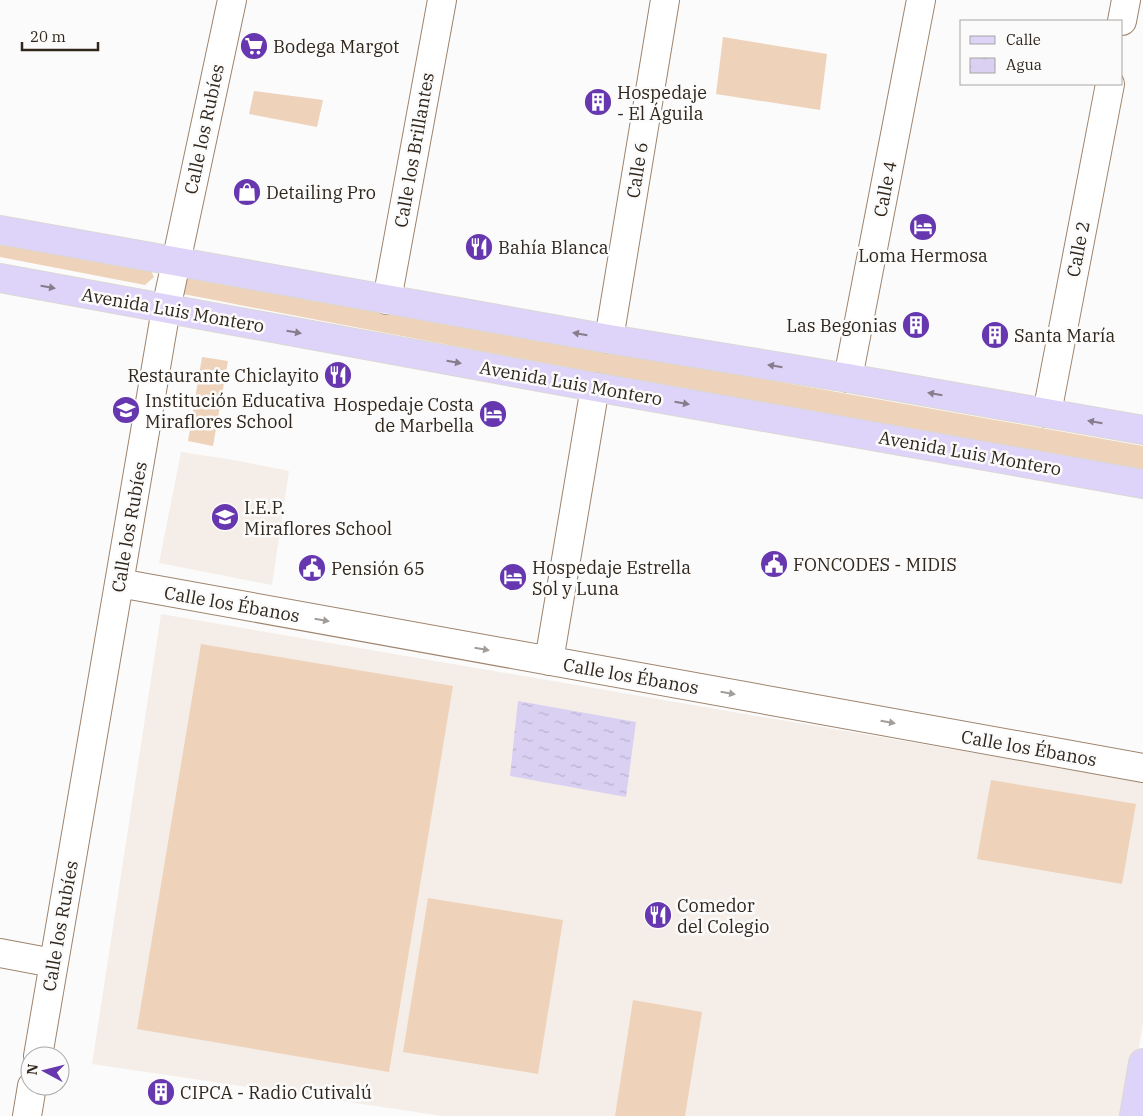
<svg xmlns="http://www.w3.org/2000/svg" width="1143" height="1116" font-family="'IBM Plex Serif',serif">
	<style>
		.built { fill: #f5eee8 }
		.grass { fill: #eed2ba }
		.water { fill: url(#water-ripples) }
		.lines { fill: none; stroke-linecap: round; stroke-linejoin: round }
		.minor-casing { stroke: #9e846d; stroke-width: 30 }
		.major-casing { stroke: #dad8d6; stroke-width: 30 }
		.minor { stroke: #fff; stroke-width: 28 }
		.major { stroke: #ded3f8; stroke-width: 28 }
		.oneway { fill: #877c8a }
		.oneway2 { fill: #a29d99 }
		.labels { text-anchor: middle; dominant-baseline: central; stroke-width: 5; stroke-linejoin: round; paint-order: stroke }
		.poi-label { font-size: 18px; fill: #30261c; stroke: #fbfbfb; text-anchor: start }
		.street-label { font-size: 18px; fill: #30261c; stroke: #fbfbfb }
	</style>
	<defs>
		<pattern id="water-ripples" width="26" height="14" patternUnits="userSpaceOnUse" patternTransform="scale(1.25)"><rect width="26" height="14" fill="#d9d0f2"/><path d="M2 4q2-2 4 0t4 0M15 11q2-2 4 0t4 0" fill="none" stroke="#bbb2cf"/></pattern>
	</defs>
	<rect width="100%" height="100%" fill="#fbfbfb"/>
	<path class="built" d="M181,452l47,7 61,12 -17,114 -113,-22z
		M161,614l982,168v241l-16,93h-684l-351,-52z"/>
	<path class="grass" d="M723,37l104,17 -7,56 -104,-16z
		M254,91l69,9 -6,27 -68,-13z
		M0,237l148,27 6,13 -9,8 -145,-28z
		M187,277l956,169v27c-321,-57 -641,-117 -960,-179z
		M202,357l26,4 -15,85 -25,-5z
		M201,644l252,42 -64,386 -252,-43z
		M991,780l145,24 -14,80 -145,-25z
		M428,898l135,22 -25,154 -135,-22z
		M633,1000l69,12 -17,104h-70z"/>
	<path class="water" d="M518,701l118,21 -10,75 -116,-21z"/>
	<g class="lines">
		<defs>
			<path id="minor" d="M1122,21l4,-21
				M387,300l55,-300
				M609,339l56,-339
				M848,378l73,-378
				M1047,413l63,-329
				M119,583l1024,185
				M549,661l46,-274
				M0,953l53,10
				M38,1056l128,-747 66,-309
				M27,1116l5,-30"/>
			<path id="major" d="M0,230l609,109 239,39 295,52
				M0,278l578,106 565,100
				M1134,1116l9,-53"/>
		</defs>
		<use href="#minor" class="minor-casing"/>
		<use href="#major" class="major-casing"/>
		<use href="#minor" class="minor"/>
		<use href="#major" class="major"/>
	</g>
	<defs><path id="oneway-solid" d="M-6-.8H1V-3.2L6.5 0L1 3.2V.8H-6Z" transform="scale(1.25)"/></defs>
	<g class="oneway">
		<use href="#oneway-solid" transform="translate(48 287) rotate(10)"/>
		<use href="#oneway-solid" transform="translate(294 332) rotate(10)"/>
		<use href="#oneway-solid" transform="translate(580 334) rotate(-170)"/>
		<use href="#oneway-solid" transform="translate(454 362) rotate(10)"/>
		<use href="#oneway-solid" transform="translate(775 366) rotate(-171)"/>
		<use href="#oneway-solid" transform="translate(935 394) rotate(-170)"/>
		<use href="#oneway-solid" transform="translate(682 403) rotate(10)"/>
		<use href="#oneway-solid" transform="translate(1095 422) rotate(-170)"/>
	</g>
	<g class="oneway2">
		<use href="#oneway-solid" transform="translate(322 620) rotate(10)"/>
		<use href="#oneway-solid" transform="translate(482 649) rotate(10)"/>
		<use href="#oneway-solid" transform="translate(728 693) rotate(10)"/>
		<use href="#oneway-solid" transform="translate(888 722) rotate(10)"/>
	</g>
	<defs>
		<symbol id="supermarket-disc" viewBox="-11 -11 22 22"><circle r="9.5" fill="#6637ae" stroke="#fbfbfb"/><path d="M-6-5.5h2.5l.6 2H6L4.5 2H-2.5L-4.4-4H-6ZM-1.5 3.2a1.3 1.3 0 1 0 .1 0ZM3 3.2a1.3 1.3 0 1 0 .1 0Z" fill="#fff"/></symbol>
		<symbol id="building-disc" viewBox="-11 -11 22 22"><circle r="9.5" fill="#6637ae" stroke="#fbfbfb"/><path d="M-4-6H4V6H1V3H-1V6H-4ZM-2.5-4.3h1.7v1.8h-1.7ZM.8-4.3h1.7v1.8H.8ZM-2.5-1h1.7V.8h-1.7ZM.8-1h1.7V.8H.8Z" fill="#fff"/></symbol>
		<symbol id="shop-disc" viewBox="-11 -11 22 22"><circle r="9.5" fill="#6637ae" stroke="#fbfbfb"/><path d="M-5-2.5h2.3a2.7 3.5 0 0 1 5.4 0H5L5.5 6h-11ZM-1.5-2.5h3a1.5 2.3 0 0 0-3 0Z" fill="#fff"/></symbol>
		<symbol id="hotel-disc" viewBox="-11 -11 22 22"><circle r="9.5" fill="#6637ae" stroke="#fbfbfb"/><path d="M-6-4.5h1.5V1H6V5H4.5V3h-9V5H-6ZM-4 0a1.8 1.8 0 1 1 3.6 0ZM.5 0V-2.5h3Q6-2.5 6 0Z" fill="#fff"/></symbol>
		<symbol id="restaurant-disc" viewBox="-11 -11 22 22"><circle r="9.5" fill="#6637ae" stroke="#fbfbfb"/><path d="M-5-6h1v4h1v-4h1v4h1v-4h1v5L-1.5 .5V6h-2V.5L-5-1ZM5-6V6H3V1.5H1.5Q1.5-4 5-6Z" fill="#fff"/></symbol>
		<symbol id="school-disc" viewBox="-11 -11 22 22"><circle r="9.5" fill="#6637ae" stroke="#fbfbfb"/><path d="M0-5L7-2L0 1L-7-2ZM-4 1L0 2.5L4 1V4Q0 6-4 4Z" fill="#fff"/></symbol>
		<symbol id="civic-disc" viewBox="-11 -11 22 22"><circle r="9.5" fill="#6637ae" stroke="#fbfbfb"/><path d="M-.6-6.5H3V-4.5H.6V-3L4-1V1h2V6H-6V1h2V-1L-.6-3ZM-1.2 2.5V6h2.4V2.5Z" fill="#fff"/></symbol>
	</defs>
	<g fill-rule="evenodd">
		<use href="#supermarket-disc" x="238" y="30" width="32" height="32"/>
		<use href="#building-disc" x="582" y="86" width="32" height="32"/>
		<use href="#shop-disc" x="231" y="176" width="32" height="32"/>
		<use href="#hotel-disc" x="907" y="211" width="32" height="32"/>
		<use href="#restaurant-disc" x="463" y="231" width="32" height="32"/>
		<use href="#building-disc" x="900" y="309" width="32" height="32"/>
		<use href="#building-disc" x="979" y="319" width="32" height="32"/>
		<use href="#restaurant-disc" x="322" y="359" width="32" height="32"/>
		<use href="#school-disc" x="110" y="394" width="32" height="32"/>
		<use href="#hotel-disc" x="477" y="398" width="32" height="32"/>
		<use href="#school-disc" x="209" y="501" width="32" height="32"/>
		<use href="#civic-disc" x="758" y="548" width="32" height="32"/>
		<use href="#civic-disc" x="296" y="552" width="32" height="32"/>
		<use href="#hotel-disc" x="497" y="561" width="32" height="32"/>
		<use href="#restaurant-disc" x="642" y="899" width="32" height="32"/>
		<use href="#building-disc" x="145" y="1076" width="32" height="32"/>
	</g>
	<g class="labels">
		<g class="poi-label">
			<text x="273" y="46">Bodega Margot</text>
			<text x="617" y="92">Hospedaje<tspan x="617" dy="21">- El Águila</tspan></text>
			<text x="266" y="192">Detailing Pro</text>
			<text x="498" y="247">Bahía Blanca</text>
			<text x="923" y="255" text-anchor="middle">Loma Hermosa</text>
			<text x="897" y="325" text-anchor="end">Las Begonias</text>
			<text x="1014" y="335">Santa María</text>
			<text x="319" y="375" text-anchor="end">Restaurante Chiclayito</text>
			<text x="145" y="400">Institución Educativa<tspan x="145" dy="21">Miraflores School</tspan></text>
			<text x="474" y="404" text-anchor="end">Hospedaje Costa<tspan x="474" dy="21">de Marbella</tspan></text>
			<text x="244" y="507">I.E.P.<tspan x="244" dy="21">Miraflores School</tspan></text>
			<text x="793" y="564">FONCODES - MIDIS</text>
			<text x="532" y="567">Hospedaje Estrella<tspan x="532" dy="21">Sol y Luna</tspan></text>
			<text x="331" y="568">Pensión 65</text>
			<text x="677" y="905">Comedor<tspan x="677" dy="21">del Colegio</tspan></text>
			<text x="180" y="1092">CIPCA - Radio Cutivalú</text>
		</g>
		<g class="street-label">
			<text transform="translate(204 129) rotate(-78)">Calle los Rubíes</text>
			<text transform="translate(414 150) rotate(-80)">Calle los Brillantes</text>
			<text transform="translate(637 170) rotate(-81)">Calle 6</text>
			<text transform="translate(885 189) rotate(-79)">Calle 4</text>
			<text transform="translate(1078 249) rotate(-79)">Calle 2</text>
			<text transform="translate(173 310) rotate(10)">Avenida Luis Montero</text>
			<text transform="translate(571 383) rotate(10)">Avenida Luis Montero</text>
			<text transform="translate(970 453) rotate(10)">Avenida Luis Montero</text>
			<text transform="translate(129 527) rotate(-80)">Calle los Rubíes</text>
			<text transform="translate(232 604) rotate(10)">Calle los Ébanos</text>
			<text transform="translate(631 676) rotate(10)">Calle los Ébanos</text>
			<text transform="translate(1029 748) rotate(10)">Calle los Ébanos</text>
			<text transform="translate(60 926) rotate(-80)">Calle los Rubíes</text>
		</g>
	</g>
	<rect x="960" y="20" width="162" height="65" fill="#fbfbfb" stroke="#aaa6a2"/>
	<rect x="970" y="36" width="25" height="8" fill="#ded3f8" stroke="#aaa6a2"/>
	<text x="1006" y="45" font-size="15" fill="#30261c">Calle</text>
	<rect x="970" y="58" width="25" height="15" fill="url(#water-ripples)" stroke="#aaa6a2"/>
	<text x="1006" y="70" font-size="15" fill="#30261c">Agua</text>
	<g transform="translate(45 1071) rotate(277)"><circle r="24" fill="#fbfbfb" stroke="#aaa6a2"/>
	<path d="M0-4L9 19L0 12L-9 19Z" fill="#6637ae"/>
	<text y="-8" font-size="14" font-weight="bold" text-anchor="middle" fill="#30261c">N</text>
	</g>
	<path d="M22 42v8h76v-8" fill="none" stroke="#30261c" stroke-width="2.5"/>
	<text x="30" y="42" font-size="15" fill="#30261c" stroke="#fbfbfb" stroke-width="4" paint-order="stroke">20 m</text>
</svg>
